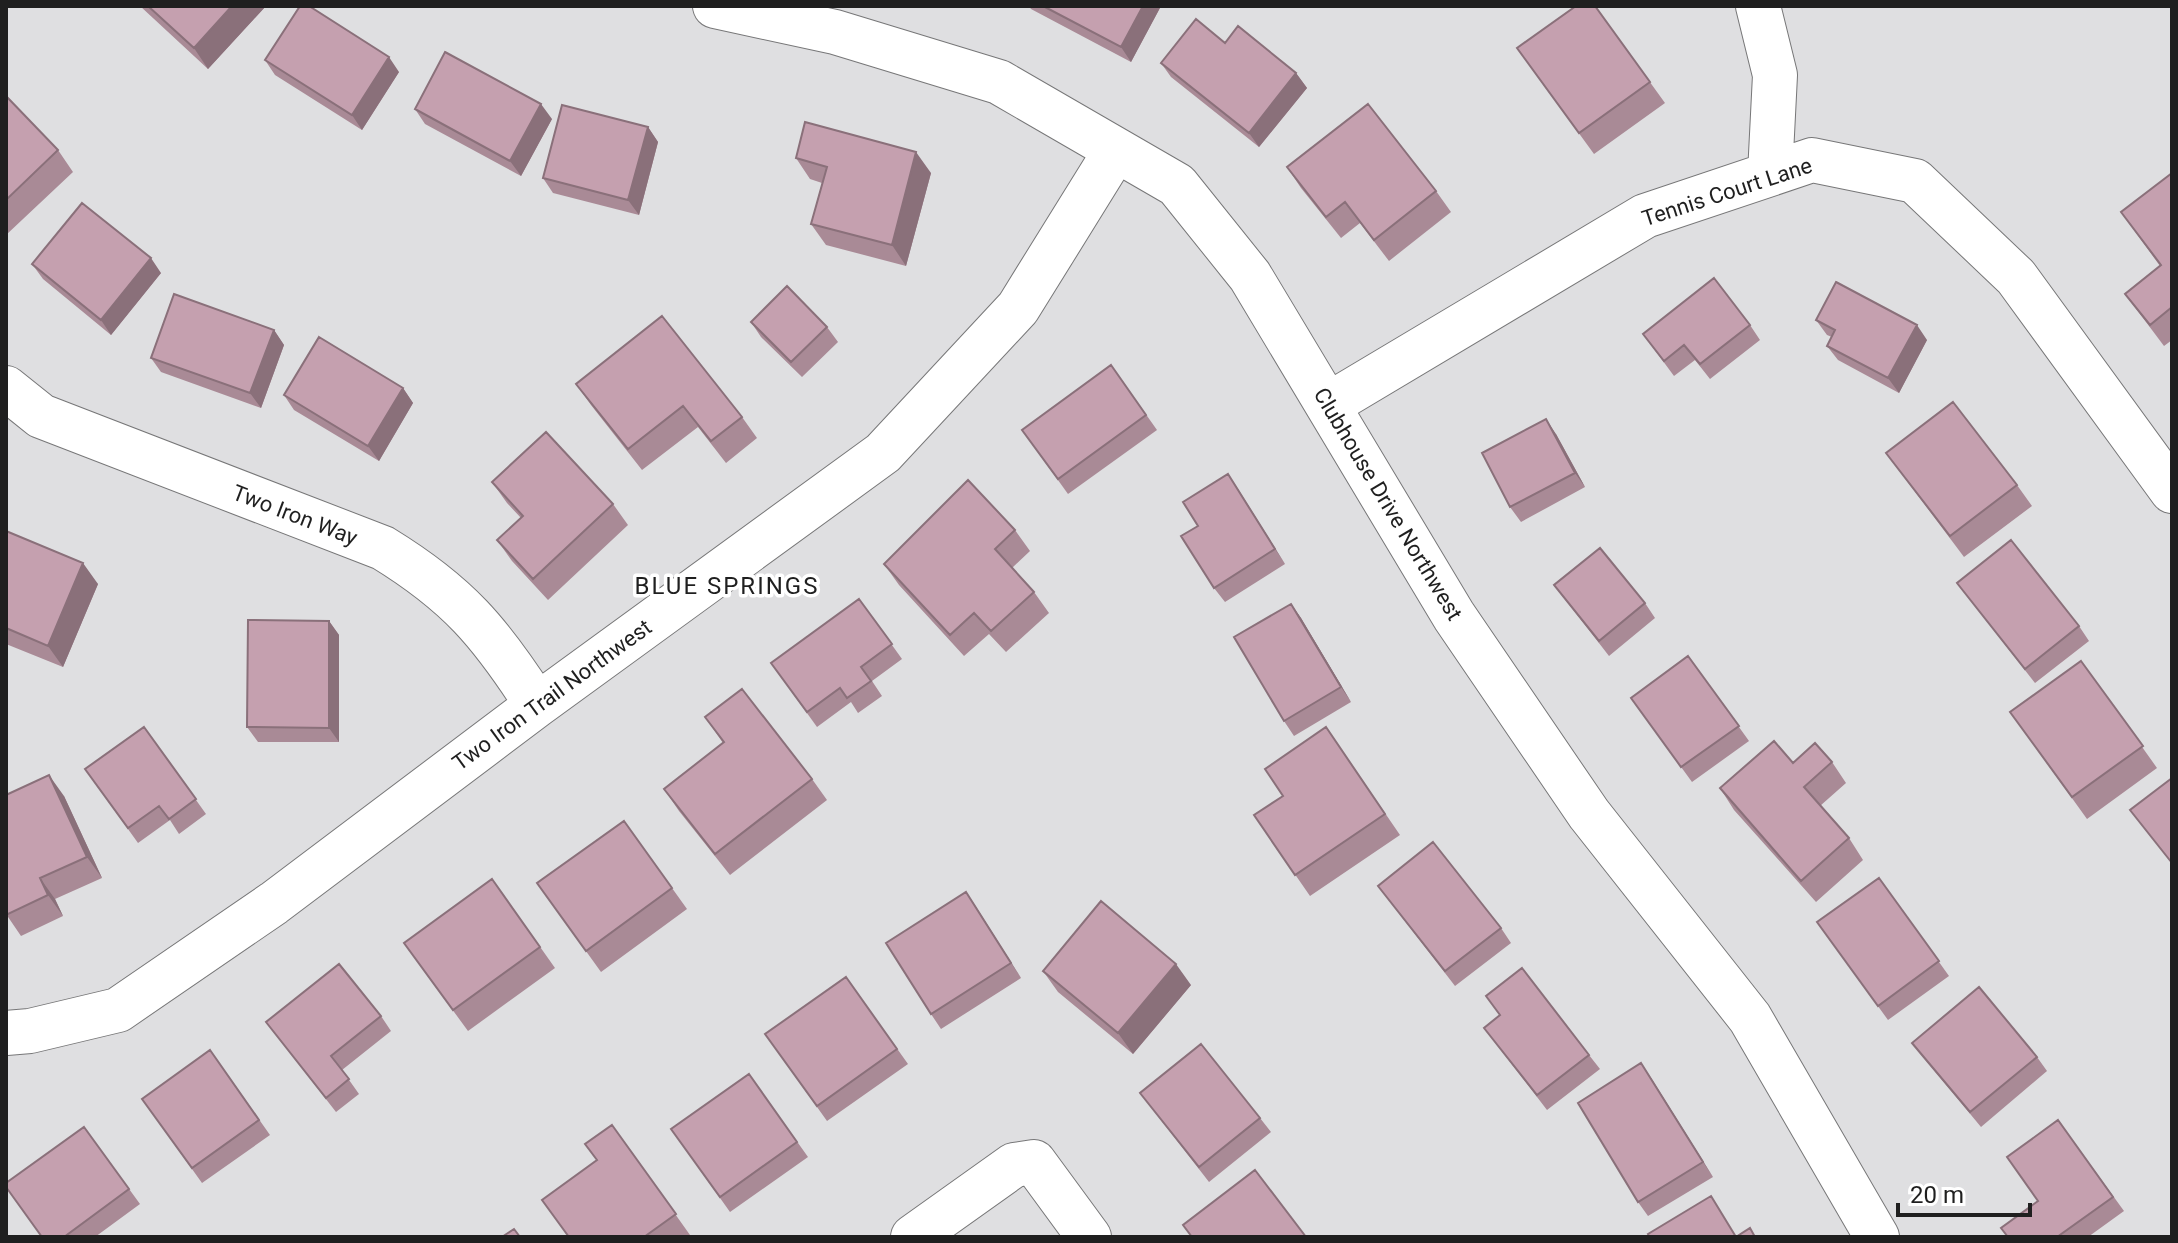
<svg xmlns="http://www.w3.org/2000/svg" width="2178" height="1243" font-family="Roboto,sans-serif">
	<style>
		.lines { fill: none; stroke-linecap: round; stroke-linejoin: round }
		.minor-casing { stroke: #777778; stroke-width: 46 }
		.minor { stroke: #fff; stroke-width: 44 }
		.wall { fill: #a98a96 }
		.shaded-wall { fill: #8a707a }
		.building { fill: #c5a0af; stroke: #8a707a; stroke-width: 2 }
		.labels { text-anchor: middle; dominant-baseline: central; stroke-width: 7; stroke-linejoin: round; paint-order: stroke }
		.street-label { font-size: 22px; fill: #1f1f1f; stroke: #fff }
		.neighbourhood-label { font-size: 24px; letter-spacing: 2px; fill: #1f1f1f; stroke: #fff }
	</style>
	<rect width="100%" height="100%" fill="#dfdfe1"/>
	<g class="lines">
		<defs>
			<path id="minor" d="M715,6l120,26 164,50 178,103 73,91 204,340 135,198 161,204 127,219
				M1758,6l17,69 -5,99
				M6,388l35,28 342,132c75,46 107,84 154,157
				M1328,405l317,-189 167,-56 103,21 101,96 156,214
				M6,1033l24,-2 88,-21 156,-107 263,-198 346,-252 135,-145 98,-158
				M913,1237l101,-72 20,-3 55,75"/>
		</defs>
		<use href="#minor" class="minor-casing"/>
		<use href="#minor" class="minor"/>
	</g>
	<path class="wall" d="M140,6h126l-58,63z
		M1029,6h132l-30,56 -100,-53z
		M1595,6l70,97 -71,51 -77,-106z
		M1225,43l71,30 11,15 -48,59 -88,-70 -10,-14z
		M265,60l134,12 -37,58 -87,-55z
		M6,96l52,54 15,22 -67,63z
		M415,109l137,10 -31,57 -96,-52z
		M648,127l10,15 -19,73 -86,-22 -10,-15z
		M796,158l135,15 -25,93 -80,-21 -15,-21 11,-41 -12,-4z
		M1287,167l149,24 15,21 -62,49 -29,-38 -19,15 -40,-50z
		M2172,173v167l-8,6 -39,-52 35,-28 -39,-54z
		M32,264l129,9 -50,62 -68,-56z
		M1816,320l111,20 -28,53 -61,-33 -11,-14 5,-9 -5,-2z
		M751,322l76,5 11,15 -36,35 -41,-40z
		M1750,325l10,15 -50,39 -15,-19 -21,16 -31,-42z
		M274,330l10,15 -23,63 -100,-36 -10,-14z
		M1111,365l46,65 -89,64 -46,-64z
		M576,384l166,33 15,21 -31,25 -28,-36 -56,43 -51,-65z
		M403,388l10,15 -34,58 -85,-51 -10,-15z
		M1556,434l29,53 -64,35 -11,-15z
		M1886,453l131,32 15,21 -68,51z
		M1228,474l57,90 -60,38 -11,-14 -16,-62z
		M492,482l121,22 15,21 -80,75 -36,-39 -15,-21 24,-22 -14,-15z
		M1015,530l15,21 -18,17 22,24 15,21 -43,39 -17,-18 -25,22 -65,-71 -15,-21z
		M6,531l92,53 -35,83 -57,-23z
		M1957,583l122,43 10,15 -54,42z
		M1554,585l91,18 10,15 -46,38z
		M859,599l43,60 -30,22 10,15 -24,17 -7,-11 -34,25 -46,-64z
		M1291,604l10,14 50,84 -57,34 -10,-15z
		M329,621l10,14v107h-81l-11,-15z
		M1688,656l61,85 -57,41 -61,-84z
		M2081,661l76,107 -70,51 -77,-107z
		M705,717l107,62 15,21 -97,75 -51,-64 -15,-22 59,-46z
		M144,727l62,87 -27,20 -9,-14 -32,23 -53,-74z
		M1326,727l74,108 -90,61 -56,-81 29,-19z
		M1832,762l14,21 -26,23 29,32 14,22 -47,42 -82,-92 -14,-22 73,-25z
		M64,796l38,82 -47,21 8,17 -42,20 -15,-22z
		M624,821l63,88 -86,63 -64,-89z
		M1879,878l70,98 -61,44 -71,-98z
		M492,879l63,89 -87,63 -49,-67z
		M1378,886l123,42 10,15 -56,43z
		M976,907l45,71 -80,51 -10,-15z
		M1043,971l148,14 -58,69 -75,-62z
		M846,977l62,87 -81,57 -62,-87z
		M381,1016l10,15 -49,39 17,24 -23,18 -70,-90z
		M1499,1016l90,39 11,14 -53,41 -63,-82z
		M1912,1043l125,14 10,14 -66,56 -58,-70z
		M210,1050l60,85 -68,48 -60,-84z
		M749,1074l59,83 -78,55 -59,-83z
		M1651,1078l62,99 -65,39 -10,-14z
		M1140,1093l120,25 11,14 -62,50z
		M2058,1120l66,91 -36,26h-80l30,-36z
		M612,1125l78,110 -2,2h-120z
		M84,1127l56,77 -45,33h-53z"/>
	<path class="shaded-wall" d="M232,6h34l-58,63 -14,-21z
		M1143,6h18l-30,56 -10,-15z
		M389,57l10,15 -37,58 -10,-15z
		M1296,73l11,15 -48,59 -10,-14z
		M541,104l11,15 -31,57 -11,-15z
		M648,127l10,15 -19,73 -11,-15z
		M916,152l15,21 -25,93 -14,-21z
		M151,258l10,15 -50,62 -10,-15z
		M1917,325l10,15 -28,53 -11,-15z
		M274,330l10,15 -23,63 -11,-15z
		M403,388l10,15 -34,58 -11,-15z
		M1546,419l10,15 29,53 -10,-14z
		M1228,474l10,15 47,75 -10,-15z
		M83,563l15,21 -35,83 -15,-21z
		M1291,604l10,14 50,84 -10,-15z
		M329,621l10,14v107l-10,-14z
		M49,775l15,21 38,82 -15,-21z
		M40,878l15,21 8,17 -15,-21z
		M966,892l10,15 45,71 -10,-15z
		M1176,964l15,21 -58,69 -15,-21z
		M1641,1063l10,15 62,99 -10,-15z"/>
	<path class="building" d="M148,6h84l-38,42z
		M300,6h9l80,51 -37,58 -87,-55z
		M1043,6h100l-22,41z
		M1576,6h19l55,76 -71,51 -62,-85z
		M1196,19l29,24 13,-17 58,47 -47,60 -88,-70z
		M445,52l96,52 -31,57 -95,-52z
		M6,96l52,54 -52,50z
		M1368,104l68,87 -62,49 -29,-38 -19,15 -39,-50z
		M562,105l86,22 -20,73 -85,-22z
		M805,122l111,30 -24,93 -81,-21 16,-57 -31,-9z
		M2172,173v134l-22,18 -25,-31 36,-29 -40,-53z
		M82,203l69,55 -50,62 -69,-56z
		M1714,278l36,47 -50,39 -16,-19 -20,16 -21,-27z
		M1836,282l81,43 -29,53 -61,-32 8,-16 -19,-10z
		M787,286l40,41 -36,35 -40,-40z
		M174,294l100,36 -24,63 -99,-35z
		M662,316l80,101 -31,24 -28,-35 -55,43 -52,-65z
		M319,337l84,51 -35,58 -84,-51z
		M1111,365l35,50 -88,64 -36,-49z
		M1953,402l64,83 -67,51 -64,-83z
		M1546,419l29,54 -65,34 -28,-54z
		M546,432l67,72 -80,75 -36,-39 26,-24 -31,-34z
		M1228,474l47,75 -61,39 -33,-52 17,-10 -15,-24z
		M968,480l47,50 -20,19 39,43 -43,39 -17,-18 -24,22 -66,-71z
		M6,531l77,32 -35,83 -42,-18z
		M2011,540l68,86 -54,43 -68,-86z
		M1600,548l45,55 -46,38 -45,-56z
		M859,599l33,45 -31,23 10,14 -24,17 -7,-10 -33,24 -36,-49z
		M1291,604l50,83 -57,34 -50,-84z
		M248,620l81,1v107l-82,-1z
		M1688,656l51,70 -58,41 -50,-69z
		M2081,661l62,85 -71,51 -62,-85z
		M742,689l70,90 -97,75 -51,-65 60,-47 -19,-25z
		M144,727l52,72 -27,20 -10,-13 -31,22 -43,-59z
		M1326,727l59,87 -90,61 -41,-60 29,-19 -18,-27z
		M1774,741l19,22 22,-20 17,19 -28,25 45,51 -48,43 -81,-93z
		M49,775l38,82 -47,21 8,17 -42,20v-120z
		M2172,778v85l-42,-53z
		M624,821l48,67 -86,63 -49,-68z
		M1433,842l68,86 -56,43 -67,-85z
		M1879,878l60,83 -61,45 -61,-84z
		M492,879l48,68 -87,63 -49,-67z
		M966,892l45,71 -80,51 -45,-71z
		M1101,901l75,63 -58,69 -75,-62z
		M339,964l42,52 -50,40 18,23 -23,19 -60,-76z
		M1522,968l67,87 -52,40 -53,-67 16,-13 -14,-19z
		M846,977l51,72 -80,57 -52,-72z
		M1979,987l58,70 -67,55 -58,-69z
		M1201,1044l59,74 -61,49 -59,-74z
		M210,1050l49,70 -67,48 -50,-69z
		M1641,1063l62,99 -65,40 -60,-99z
		M749,1074l48,68 -77,55 -49,-68z
		M2058,1120l55,77 -56,40h-49l-7,-9 37,-27 -31,-44z
		M612,1125l64,89 -32,23h-75l-27,-37 55,-40 -12,-16z
		M84,1127l45,62 -65,48h-22l-36,-50v-4z
		M1255,1170l51,67h-114l-9,-12z
		M1711,1196l25,41h-86l-2,-3z
		M1750,1228l5,9h-19z
		M514,1229l6,8h-18z"/>
	<g class="labels">
		<g class="street-label">
			<text transform="translate(1727 192) rotate(-18)">Tennis Court Lane</text>
			<text transform="translate(1388 504) rotate(59)">Clubhouse Drive Northwest</text>
			<text transform="translate(295 515) rotate(21)">Two Iron Way</text>
			<text transform="translate(552 695) rotate(-36)">Two Iron Trail Northwest</text>
		</g>
		<g class="neighbourhood-label">
			<text x="727" y="586">BLUE SPRINGS</text>
		</g>
	</g>
	<rect width="2178" height="1243" fill="none" stroke="#1f1f1f" stroke-width="16"/>
	<path d="M1898 1203v12h132v-12" fill="none" stroke="#1f1f1f" stroke-width="4"/>
	<text x="1910" y="1203" font-size="24" fill="#1f1f1f" stroke="#ffffff" stroke-width="6" paint-order="stroke">20 m</text>
</svg>
